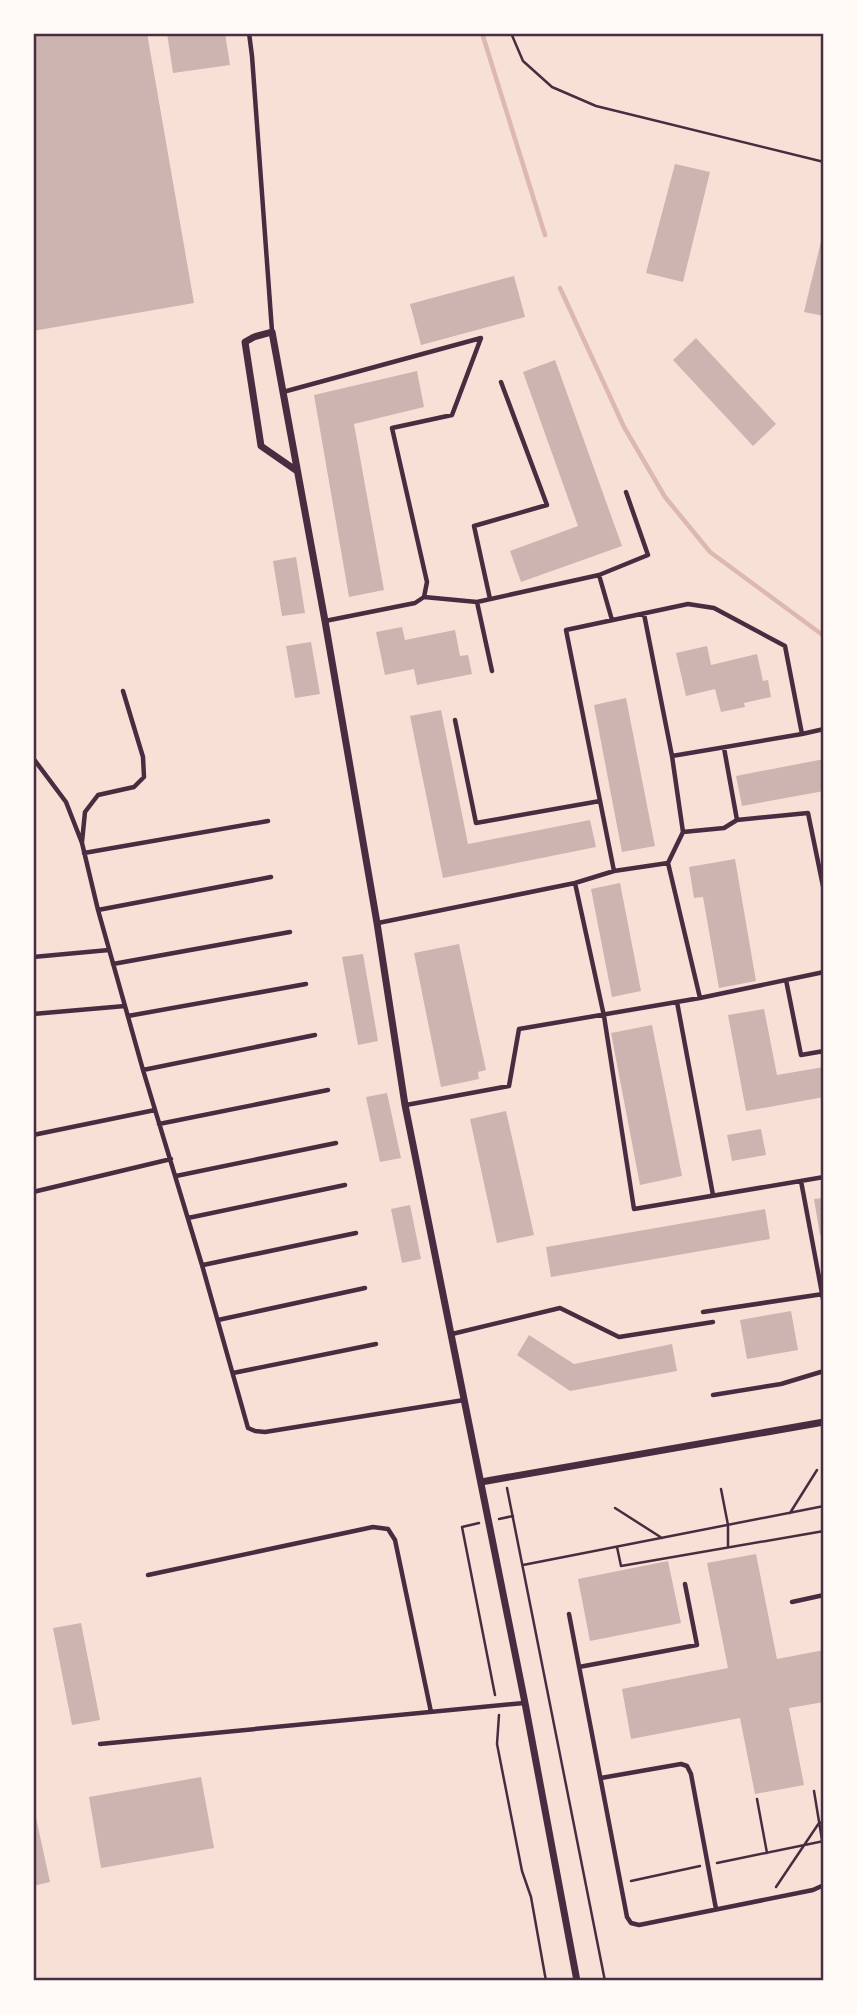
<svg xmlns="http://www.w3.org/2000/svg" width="857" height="2014" font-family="'Fira Sans',sans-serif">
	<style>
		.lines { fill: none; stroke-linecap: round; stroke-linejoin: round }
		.stream { stroke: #dcb8b0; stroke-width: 4.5 }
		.building { fill: #ccb4b1 }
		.path { stroke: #4a2c40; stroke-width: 2.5 }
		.service { stroke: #4a2c40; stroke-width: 4.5 }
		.minor { stroke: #4a2c40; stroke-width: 7 }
		.neatline { fill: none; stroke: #4a2c40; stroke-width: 2.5 }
	</style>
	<rect width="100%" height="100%" fill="#f7e1d7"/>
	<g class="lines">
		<path class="stream" d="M482,33l63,202
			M560,288l64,139 41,70 45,55 114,84"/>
	</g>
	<path class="building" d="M33,33h114l47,270 -161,28z
		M167,33h58l5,32 -57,8z
		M675,164l35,8 -27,110 -37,-9z
		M823,233h1v83l-20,-4z
		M514,276l11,41 -104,28 -11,-41z
		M696,338l80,86 -23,22 -80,-86z
		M555,360l67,186 -101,36 -11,-31 68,-25 -55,-154z
		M417,371l7,36 -70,17 30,166 -35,7 -35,-202z
		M296,557l9,56 -23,3 -9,-55z
		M402,627l3,13 50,-10 5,26 8,-1 4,19 -55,11 -3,-16 -29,6 -9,-43z
		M311,642l9,52 -25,4 -9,-52z
		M707,646l4,19 46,-11 6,27 5,-1 3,17 -27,6 1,4 -24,5 -6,-23 -29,7 -10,-43z
		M626,698l29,148 -33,6 -28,-147z
		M441,710l27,134 122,-24 6,27 -153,31 -33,-162z
		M824,759v32l-82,15 -6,-30z
		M735,859l21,122 -37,7 -16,-91 -9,1 -5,-31z
		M620,883l21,108 -29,6 -21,-108z
		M459,944l27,126 -8,2 1,7 -38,8 -27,-134z
		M363,954l15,87 -20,4 -16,-88z
		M764,1009l13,66 47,-8v30l-78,14 -18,-96z
		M652,1025l30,151 -42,9 -29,-152z
		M387,1093l14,65 -21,4 -14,-65z
		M506,1111l28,124 -37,8 -27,-124z
		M761,1129l5,26 -34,6 -5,-26z
		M824,1198v36l-4,1 -6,-36z
		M410,1205l11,54 -19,4 -11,-54z
		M765,1209l5,30 -219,38 -5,-30z
		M791,1311l7,39 -51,9 -7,-39z
		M529,1335l45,29 98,-20 5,27 -107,20 -53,-36z
		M756,1554l21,105 47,-9v52l-35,6 15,77 -49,9 -15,-76 -109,21 -9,-50 106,-21 -21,-105z
		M668,1561l13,62 -91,18 -12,-62z
		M81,1623l19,97 -28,5 -19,-97z
		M201,1777l13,71 -113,20 -12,-71z
		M33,1804l17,78 -17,4z"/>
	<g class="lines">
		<path class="path" d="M511,33l12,28 29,26 44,19 228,56
			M507,1488l98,493
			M721,1489l7,36v22
			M615,1508l47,30
			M790,1513l27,-43
			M499,1519l14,-3
			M479,1523l-17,4 33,168
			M617,1547l4,19 203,-35
			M523,1565l301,-59
			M499,1715l-2,29 25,127 9,26 15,84
			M814,1791l10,61
			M757,1799l10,54
			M717,1863l107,-22
			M631,1881l69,-15
			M776,1887l43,-64 5,-1"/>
		<path class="service" d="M249,33l3,23 20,275
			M283,392l198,-54 -29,77 -60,13 35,154 -3,15 -9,6 -90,18
			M599,575l49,-20 -22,-63
			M424,597l53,5 122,-27 13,45
			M490,599l-16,-73 73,-21 -46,-123
			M477,602l15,69
			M644,614l28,142 11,76
			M455,720l21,103 124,-22
			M724,748l13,72
			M672,756l130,-22
			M33,758l33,44 16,41 16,67 45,160 59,195 46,163 7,3 10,1 199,-32
			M82,842l3,-30 13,-17 36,-8 10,-10 -1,-20 -20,-66
			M84,853l184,-32
			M668,863l32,135
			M614,871l-48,-241 122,-26 26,4 71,38 17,88 22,-5
			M575,883l29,133 30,193 190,-32
			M98,910l173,-33
			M378,923l197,-40 39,-12 54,-8 15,-31 41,-4 13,-8 71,-7 16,78
			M33,957l76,-7
			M113,964l177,-32
			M786,980l15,75 23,-4
			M677,1002l36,193
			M33,1014l92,-8
			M128,1016l178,-32
			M143,1070l172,-35
			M406,1105l103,-19 10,-57 181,-31 124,-26
			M159,1124l169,-34
			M33,1135l122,-25
			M176,1176l160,-33
			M801,1181l23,123
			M33,1192l138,-33
			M188,1218l157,-33
			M203,1265l153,-32
			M703,1312l120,-18
			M218,1320l147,-32
			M452,1334l108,-26 59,29 94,-15
			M233,1373l143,-29
			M713,1395l68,-11 43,-13
			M148,1575l225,-48 15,2 7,11 36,172
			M792,1602l32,-7
			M569,1614l58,303 4,6 8,2 174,-35 11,-5
			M579,1667l118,-22 -12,-61
			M100,1744l424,-41
			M824,1748v5
			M601,1778l80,-14 6,2 4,8 25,135"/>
		<path class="minor" d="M297,471l-36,-25 -16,-104 9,-5 18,-5 53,289 52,302 28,182 120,598 52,278
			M481,1482l343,-60"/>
	</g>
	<rect width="857" height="2014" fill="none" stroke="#fffaf5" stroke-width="70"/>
	<rect x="35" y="35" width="787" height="1944" class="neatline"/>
</svg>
